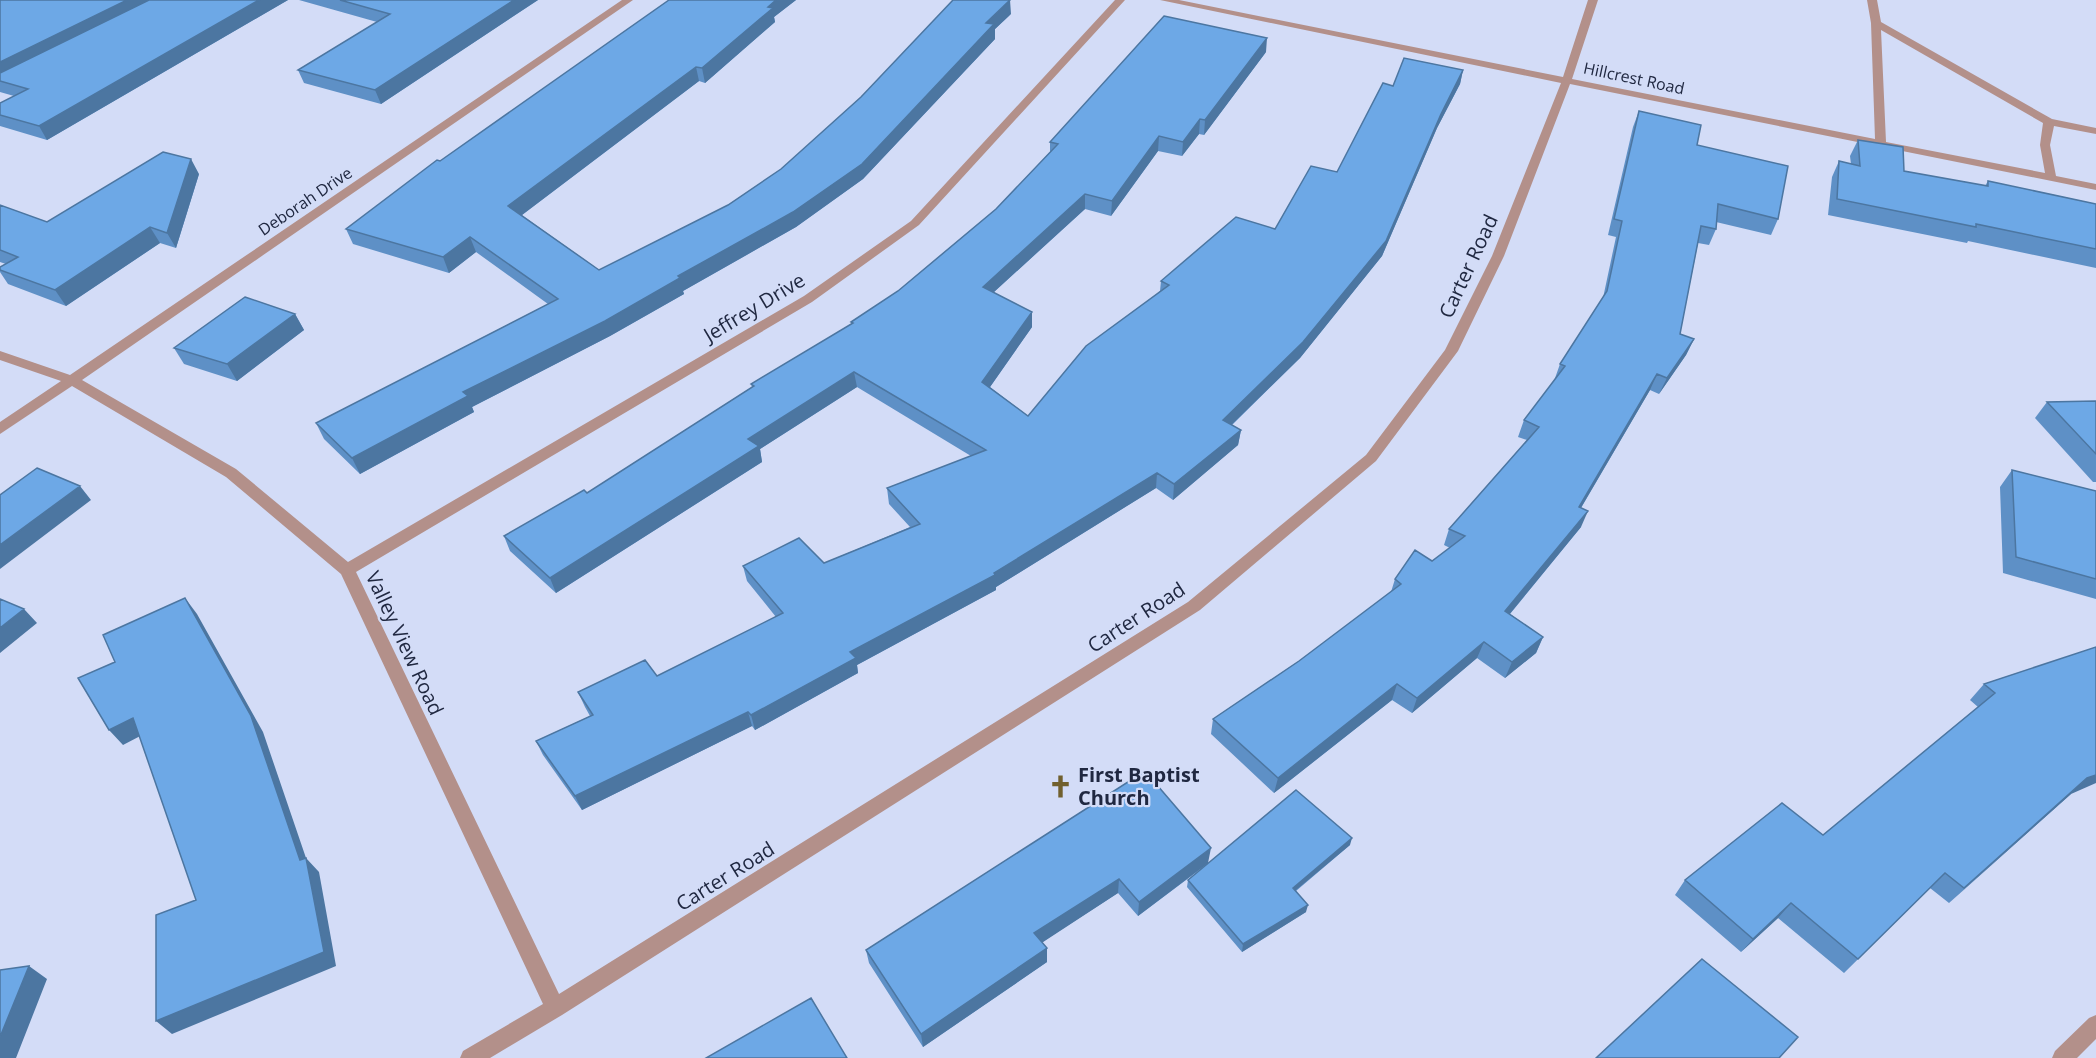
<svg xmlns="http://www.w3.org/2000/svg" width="2096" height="1058" font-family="'Open Sans',sans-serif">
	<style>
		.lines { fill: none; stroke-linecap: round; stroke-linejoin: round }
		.minor { fill: #b3908a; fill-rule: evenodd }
		.wall { fill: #5e90c6 }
		.shaded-wall { fill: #4c76a1 }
		.building { fill: #6da8e6; stroke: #4c76a1; stroke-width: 1.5 }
		.labels { text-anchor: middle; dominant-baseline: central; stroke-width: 4.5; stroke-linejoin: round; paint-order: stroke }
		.far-street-label { font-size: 16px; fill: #202841; stroke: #d3dcf7 }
		.street-label { font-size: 20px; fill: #202841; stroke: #d3dcf7 }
		.poi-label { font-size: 20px; font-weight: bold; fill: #202841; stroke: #d3dcf7; text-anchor: start }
	</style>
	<rect width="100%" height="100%" fill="#d3dcf7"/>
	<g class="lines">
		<path class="minor" d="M622,0h11l-551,380 154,89 112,93 456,-266 107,-75 204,-221h10l-206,225 -107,77 -456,270 203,422 629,-392 178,-147 79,-105 47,-94 69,-173 -401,-83h19l384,77 25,-77h10l-26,79 303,60 -4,-116 -4,-23h10l4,22 171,97 44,9v6l-42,-8 -4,19 6,31 40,8v6l-526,-106 -66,172 -46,95 -82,110 -176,149 -638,405 -72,43h-30l3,-7 80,-47 -202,-430 -115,-97 -154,-91 -72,48v-12l61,-41 -61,-21v-9l70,24zM1881,30l162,93 -3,22 5,28 -159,-31z
			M2096,1015v24l-19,19h-25l3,-7 34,-33z"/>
	</g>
	<path class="wall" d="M0,0h288l-241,140 -47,-14v-23l14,-7 -14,-4z
		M299,0h239l-157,104 -77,-21 -6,-13 79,-48z
		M669,0h127l-22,17 1,5 -70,61 -6,-2 -177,134 77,55 129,-65 283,-191 -16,15v10l-132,140 -67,48 -113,64 1,3 -74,42 -138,71 2,5 -114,62 -36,-35 -8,-16 232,-119 -72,-52 -27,21 -96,-29 -7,-15z
		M1266,52l-62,83 -5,-1 -17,22 -24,-5 -47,65 -26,-7 -91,83 38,35 -42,60 38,29 132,-125 1,-10 114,-52 62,-57 56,-86 70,-16 -3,14 -23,44 -55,128 -82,102 -68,67 9,5 -3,15 -65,55 -17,-12 -160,99v3l-139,75 1,8 -103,57 -3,-4 -170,84 -39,-55 -7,-14 54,-25 -5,-9 -7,-15 79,-16 119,-59 -29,-36 -4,-15 81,-3 86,-36 -21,-23 -2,-16 84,-32 -114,-69 -97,62 2,13 -206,131 -46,-42 -6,-15 83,-43 165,-106 -1,-3 100,-60v-2l47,-31 98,-82 54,-57v-10z
		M1639,111l58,34 81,74 -7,16 -55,-13v7l-7,16 -11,-2 -18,91 14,5 -8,16 -27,39 -9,-4 -69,118v19l-71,87 33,23 -7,16 -31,25 -28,-20 -65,55 -20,-13 -118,93 -63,-59 2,-15 86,-58 92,-69 4,-13 37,-18 18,-13 -6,-3 5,-16 78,-89 -9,-3 6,-17 30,-39 6,-17 43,-66 13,-61 -8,-2 25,-108z
		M1858,140l46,31 81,15 3,-5 108,23v64l-128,-27 -1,2 -139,-28 4,-38 7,-16 12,3 -1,-8z
		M199,174l-23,74 -16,-5 -94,63 -58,-22 -8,-12v-5l6,-3 -6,-2v-57l47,17z
		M295,314l9,16 -67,51 -53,-17 -10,-16z
		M2096,401v81h-3l-58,-64 12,-16z
		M2012,470l84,21v108l-93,-26 -3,-86z
		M2096,647l-25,147 -122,109 -19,-15 -86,85 -66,-55 -37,34 -66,-57 10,-15 138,-45 155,-128 -8,-7 14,-16z
		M1145,771l63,92 142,-18 -54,46 10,21 -64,40 -55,-65 1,-7 18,-15 -68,51 -20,-23 -76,49 5,6v14l-124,85 -54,-84 -3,-13z"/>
	<path class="shaded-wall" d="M127,0h33l-160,79v-17z
		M259,0h29l-241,140 -8,-14z
		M514,0h24l-157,104 -6,-14z
		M776,0h20l-22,17 1,5 -70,61 -3,-15z
		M1010,0l1,14 -16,15v10l-132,140 -67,48 -113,64 1,3 -74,42 -138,71 2,5 -114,62 -8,-16 111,-66 215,-116 308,-253z
		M1267,38l-1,14 -62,83 1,-15z
		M696,67l3,14 -185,140 -6,-15z
		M1463,70l-3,14 -23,44 -55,128 -82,102 -79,77 2,-15 218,-306z
		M1200,119l-1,15 -17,22 1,-14z
		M1159,136l-1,15 -47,65 1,-15z
		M191,159l8,15 -23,74 -9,-15z
		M1085,194v15l-102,93v-15z
		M150,227l10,16 -94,63 -11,-16z
		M470,237l6,15 -27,21 -6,-16z
		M1032,312v15l-49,70 -1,-15z
		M295,314l9,16 -67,51 -10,-17z
		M1694,339l-8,16 -27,39 8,-16z
		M854,372l3,15 -97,62 2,13 -206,131 -6,-15 198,-139z
		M1657,374l-7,16 -78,133 7,-16z
		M1241,430l-3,15 -65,55 1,-16z
		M1157,473l-1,15 -160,99v3l-139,75 1,8 -103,57 -4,-15 99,-63 144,-79z
		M80,486l11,14 -91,69v-24z
		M1588,511l-7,16 -82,100 6,-16z
		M185,598l12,16 66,118 43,126 13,14 17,94 -164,68 -16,-13 144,-161z
		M24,609l13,14 -37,30v-25z
		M1543,637l-7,16 -31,25 7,-16z
		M1484,642l-7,16 -65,55 5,-15z
		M1397,684l-5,16 -118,93 4,-15z
		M748,712l4,14 -170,84 -7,-14z
		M133,718l13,15 -23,12 -14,-15z
		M2096,775v8l-25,11 -122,109 138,-125z
		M1352,838l-2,7 -60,50 3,-7z
		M1211,848l-3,15 -70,53 1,-14z
		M1119,879l-1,14 -84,55v-15z
		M1791,903l-13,15 -37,34 12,-13z
		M1308,905l-2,7 -64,40 1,-8z
		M1047,948v14l-124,85 -2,-13z
		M29,966l18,13 -31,79h-16v-21z"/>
	<path class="building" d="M0,0h127l-127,62z
		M149,0h110l-220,126 -39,-11v-12l28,-14 -28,-8v-8z
		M340,0h174l-139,90 -77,-20 92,-56z
		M669,0h107l-8,7 5,1 -71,60 -6,-1 -188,139 91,64 129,-65 53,-36 80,-72 92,-97h57l-24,23 8,1 -132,140 -69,48 -115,64 2,2 -75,43 -142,71 5,4 -116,62 -36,-35 242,-124 -88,-62 -27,20 -97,-28 91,-69 3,1z
		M1164,16l103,22 -62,82 -5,-1 -17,23 -24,-6 -47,65 -27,-7 -102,93 49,25 -50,70 46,34 58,-70 83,-61 -8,-4 75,-64 39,12 36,-63 26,6 46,-89 10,3 11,-28 59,12 -22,44 -55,127 -83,101 -80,78 18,10 -67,54 -17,-11 -163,100 1,2 -145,77 6,6 -105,57 -3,-3 -173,84 -39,-55 57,-26 -15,-23 67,-32 12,16 126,-63 -40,-47 56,-28 25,25 96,-39 -33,-36 99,-38 -132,-78 -106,67 11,7 -209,132 -46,-42 80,-46 3,3 167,-107 -3,-2 102,-61 -2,-1 47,-31 98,-82 62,-65 -8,-2z
		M1639,111l62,14 -4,20 91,21 -10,53 -60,-15 -2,25 -15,-3 -21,108 14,5 -27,39 -10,-4 -78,133 9,4 -83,100 38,26 -31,25 -28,-20 -67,56 -20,-14 -119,94 -65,-59 86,-58 102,-77 -6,-5 20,-29 17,11 33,-25 -16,-7 90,-102 -15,-7 41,-54 -5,-2 47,-73 15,-70 -8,-2z
		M1858,140l45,7 1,24 84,15v-5l108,23v45l-120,-25v3l-139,-28 2,-38 21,5z
		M163,152l28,7 -24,74 -17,-6 -95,63 -55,-20v-3l18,-10 -18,-7v-45l47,17z
		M245,297l50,17 -68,50 -53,-16z
		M2096,401v53l-49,-52z
		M37,468l43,18 -80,59v-50z
		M2012,470l84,21v88l-80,-22z
		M185,598l66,118 49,144 6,-2 18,94 -168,69v-106l40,-15 -63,-182 -24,12 -31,-52 37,-16 -12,-27z
		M0,599l24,10 -24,19z
		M2096,647v128l-9,3 -123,110 -19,-15 -87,86 -67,-56 -38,36 -68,-59 97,-77 41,32 172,-142 -11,-9z
		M1145,771l66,77 -72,54 -20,-23 -85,54 13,15 -126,86 -55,-84z
		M1296,790l56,48 -59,50 15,17 -65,39 -55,-64z
		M1702,959l96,78 -19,21h-183z
		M29,966l-29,71v-67z
		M811,998l36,60h-141z"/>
	<defs>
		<symbol id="church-bare" viewBox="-9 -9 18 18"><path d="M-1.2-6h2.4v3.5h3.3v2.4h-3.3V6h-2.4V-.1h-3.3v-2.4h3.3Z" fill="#71602e" stroke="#d3dcf7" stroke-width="2.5" paint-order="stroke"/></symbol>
	</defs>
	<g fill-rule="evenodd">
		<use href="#church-bare" x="1044" y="770" width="33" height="33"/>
	</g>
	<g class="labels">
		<g class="far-street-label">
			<text transform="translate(1634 78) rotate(12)">Hillcrest Road</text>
			<text transform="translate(305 201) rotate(-34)">Deborah Drive</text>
		</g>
		<g class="street-label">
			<text transform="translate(1468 266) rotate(-65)">Carter Road</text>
			<text transform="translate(754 307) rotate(-31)">Jeffrey Drive</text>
			<text transform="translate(1136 617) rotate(-33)">Carter Road</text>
			<text transform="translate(405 643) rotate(65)">Valley View Road</text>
			<text transform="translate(725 876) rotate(-32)">Carter Road</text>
		</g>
		<g class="poi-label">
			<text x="1078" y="774">First Baptist<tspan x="1078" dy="23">Church</tspan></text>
		</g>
	</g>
</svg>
